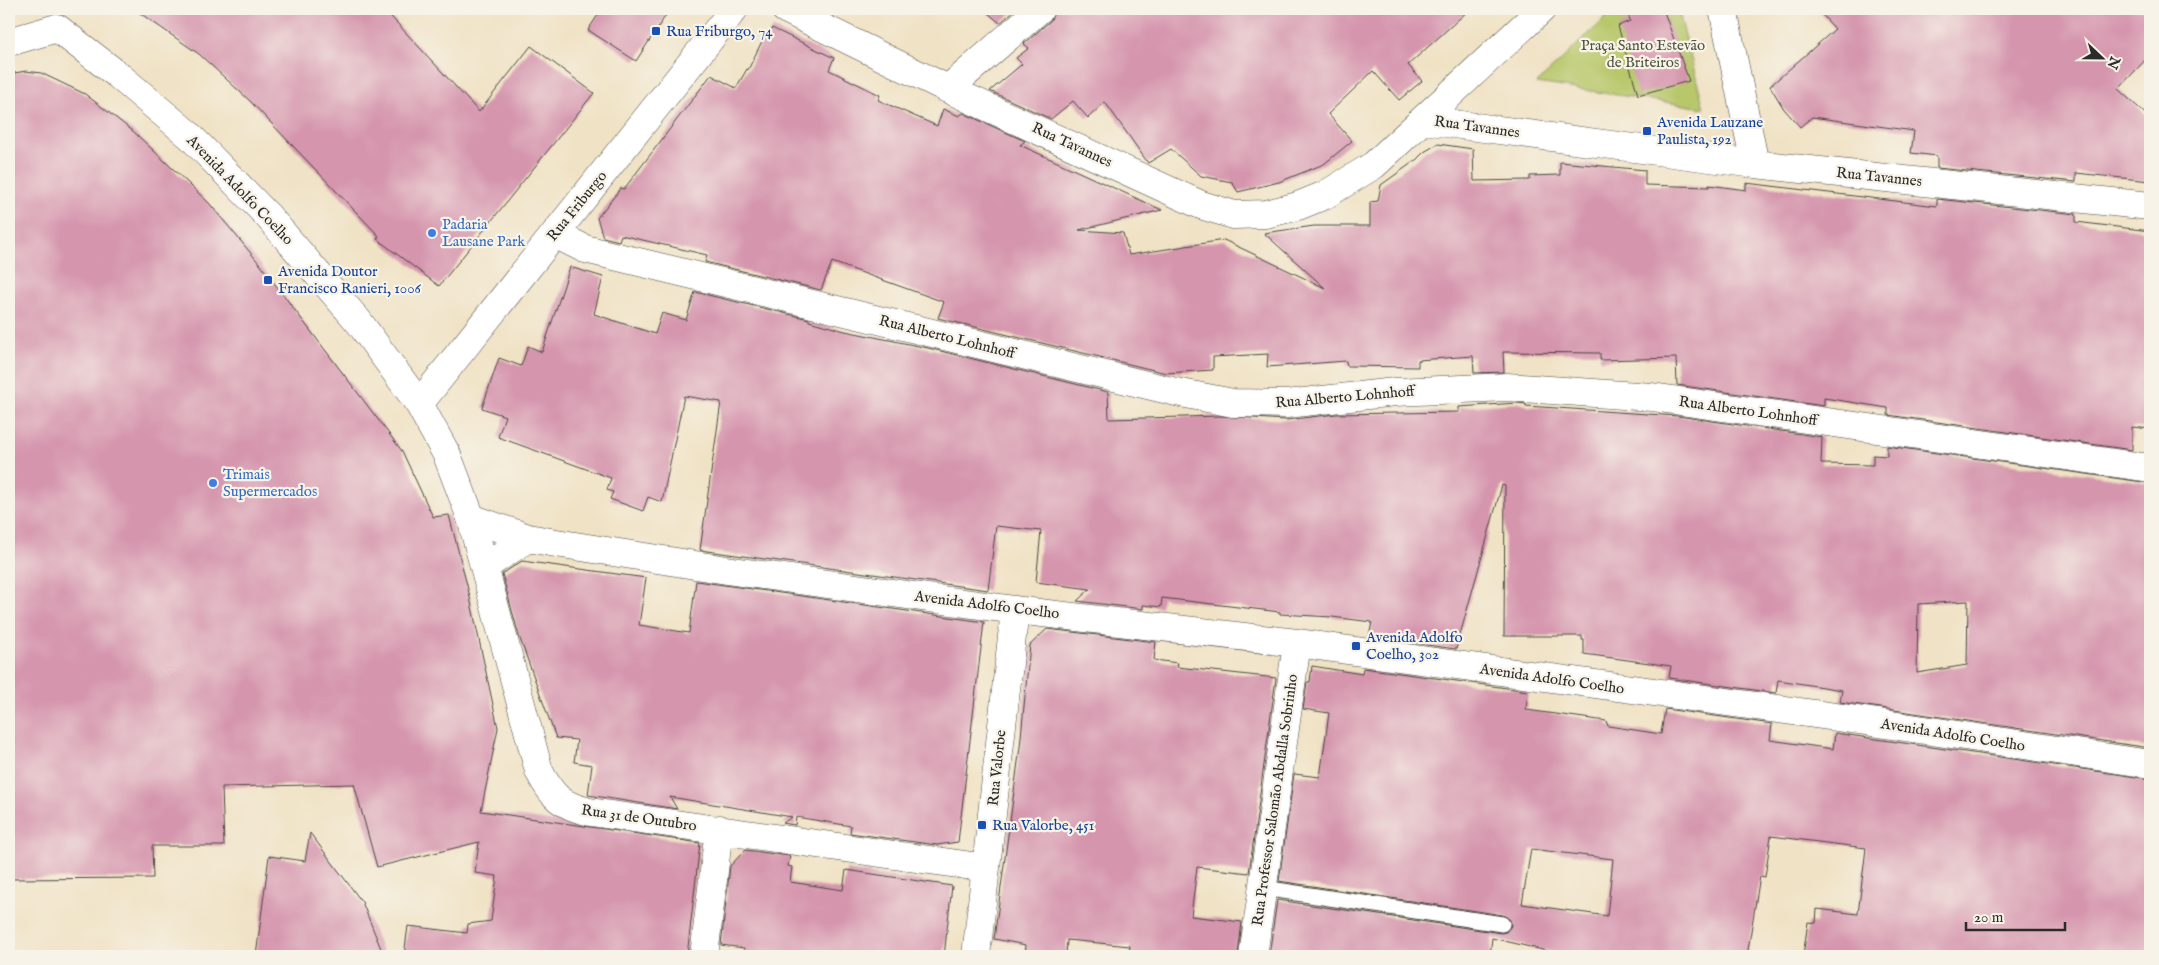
<svg xmlns="http://www.w3.org/2000/svg" width="2159" height="965" font-family="'IM FELL English',serif">
	<style>
		.green { fill: #b8c76a; stroke: #72794a }
		.building { fill: #d595ad; fill-rule: evenodd }
		.lines { fill: none; stroke-linecap: round; stroke-linejoin: round }
		.lane-casing { stroke: #494642; stroke-width: 17 }
		.street-casing { stroke: #494642; stroke-width: 29 }
		.secondary-casing { stroke: #494642; stroke-width: 29 }
		.lane { stroke: #fff; stroke-width: 15 }
		.street { stroke: #fff; stroke-width: 28 }
		.secondary { stroke: #fff; stroke-width: 28 }
		.transit-dot { fill: #1a4fb4; stroke: #f7f3e8; stroke-width: 2 }
		.shop-dot { fill: #3f7fe0; stroke: #f7f3e8; stroke-width: 2 }
		.labels { text-anchor: middle; dominant-baseline: central; stroke-width: 4.5; stroke-linejoin: round; paint-order: stroke }
		.transit-label { font-size: 15px; fill: #164399; stroke: #f7f3e8; text-anchor: start }
		.park-label { font-size: 15px; fill: #4e523b; stroke: #f7f3e8 }
		.street-label { font-size: 15px; fill: #2b2b2b; stroke: #f7f3e8 }
		.shop-label { font-size: 15px; fill: #366cbe; stroke: #f7f3e8; text-anchor: start }
	</style>
	<rect width="100%" height="100%" fill="#f7f3e8"/>
	<filter id="ink" filterUnits="userSpaceOnUse"><feTurbulence type="fractalNoise" baseFrequency=".02" numOctaves="2"/><feDisplacementMap in="SourceGraphic" scale="10" xChannelSelector="R" yChannelSelector="G"/><feConvolveMatrix kernelMatrix="1 2 1 2 8 2 1 2 1" color-interpolation-filters="sRGB"/></filter>
	<filter id="wash" filterUnits="userSpaceOnUse"><feTurbulence type="fractalNoise" baseFrequency=".0096" numOctaves="4" result="noise"/><feDisplacementMap in="SourceGraphic" scale="20" xChannelSelector="R" yChannelSelector="G"/><feGaussianBlur stdDeviation="1.12" result="paint"/><feColorMatrix in="noise" values="0 0 0 0 0 0 0 0 0 0 0 0 0 0 0 0 0 1.4 0 .05"/><feComposite in="paint" operator="in"/></filter>
	<g filter="url(#wash)">
		<rect width="100%" height="100%" fill="#f0e2c5"/>
		<path class="green" d="M1615,9h63l26,99 -167,-25z"/>
		<g id="blocks">
			<path class="building" d="M134,9h250l95,103 52,-66 63,47 -155,193 -62,-47 2,-3 -129,-135 -51,-47z
				M602,9h68l-34,52 -48,-31z
				M983,9h33l-16,14z
				M1055,9h415l-62,56 14,16 -23,19 -26,-29 -45,43 24,27 -28,23 -45,18 -41,10 -6,-10 -31,-6 -30,-27 -23,14 -43,-61 -17,16 -15,-17 -22,18 -61,-28 32,-27 -6,-6 13,-10 -5,-4 27,-24z
				M1627,9h36l26,72 -51,14 -20,-69 12,-5z
				M1817,9h325l8,7v39l-32,34 32,29v63l-74,-8v9l-139,-14v-12l-26,-3 3,-22 -102,-14 -12,10 -16,-18 -14,-23 65,-57z
				M772,28l62,30 -5,12 51,25 -2,5 59,26 6,-17 16,7 4,-3 62,28 -5,4 142,65 -83,20 44,3 6,22 95,-15 101,48 -61,-55 50,-7h56v-24l8,-1 3,-16 35,-25 8,-8 14,-8 35,5 1,32 56,-1v-4l30,-1v-13l85,8v15l64,2v-2l37,5v-7l191,23v-7l139,15v8l74,9v198l-18,-2v23l-244,-35v-7l-64,-10v8l-147,-21 -1,-27 -76,2v-7l-97,-1 1,20 -30,1 -1,-17 -55,4v7l-71,-1 -1,-5 -79,6 1,-13 -55,3v13l-47,3 -228,-55 6,-16 -112,-40 -11,28 -116,-28 2,-7 -86,-20 -2,6 -16,-4 -6,-19 24,-30 3,1 87,-114 25,13 11,-19 1,1 16,-33 3,1z
				M26,71l15,2 44,21 49,38 75,71 50,60 143,188 31,66 16,-2 20,78 29,135 -17,83 219,32 -13,113h-283l4,-30 59,7 1,-9 23,-3 6,-45 -22,-3 4,-31 -102,25 -23,-83 -132,3 2,59h-72l1,32 -144,1v-805z
				M570,267l33,10 -9,37 61,20 7,-21 24,7 9,-28 114,27v2l36,10 83,17 180,44 1,27 111,-3 66,4 50,-6 123,-2v-5l58,-4 9,1v2l152,10 144,21 -1,27 52,1v-10l14,1v-10l263,37v265l-310,-46 2,-12 -64,-10 -2,13 -107,-15 2,-12 -87,-12v-14h-2v-4h-78l1,-150 -3,-1 -46,164 -87,-12 3,-15 -40,-5 -52,-3v-2l-118,-14 -1,9 -18,-2v4l-66,-8 13,-12 -54,-7 5,-51 -45,-5 -8,64 -288,-40 21,-148 -37,-6 -22,106 -14,-5 -5,14 -33,-12 3,-7 -6,-2 4,-12 -113,-41 7,-21 -23,-8 17,-50 22,8 7,-20 14,6zM1968,601l-1,64 -50,8 1,-69z
				M522,561l124,17 -7,47 50,8 7,-52 288,41 -26,220 -21,3 -87,-12 1,-7 -55,-9 -1,8 -12,-2 9,-6 -122,-20 7,12 -89,-14 4,-30 -18,-3 3,-22 -21,-2 -37,-102 -17,-62z
				M1047,629l109,13 -2,18 24,3 -1,4 99,11 -27,195 -52,-6 -6,49 51,6 -4,34h-42l-38,-4 -1,4h-5l-23,-2 1,-8 -63,-6 -1,16h-41l1,-11 -32,-6 26,-192 10,-102z
				M1312,666l50,8 1,-6 165,23 -2,19 80,11 2,5 53,8 4,-25 107,15 -2,16 63,9 2,-16 315,46v177h-347l5,-34 8,1 1,-14 41,5 8,-66 -95,-12 -6,41 -5,-1 -13,80h-179l-76,-18 -2,18h-221l8,-56 224,33 5,-1 5,-6 -1,-6 -7,-5 -224,-34 15,-107 26,3 9,-64 -26,-4 4,-27h3zM1531,849l82,10 -6,57 -85,-12z
				M310,833l52,69 22,54h-128l13,-100 36,5z
				M745,850l45,6 -2,10 4,1 -2,15 53,8 3,-20 106,16 -8,70h-201l1,-8 -23,-3 9,-79z"/>
		</g>
	</g>
	<g filter="url(#ink)">
		<use href="#blocks" fill-opacity="0" stroke="#494642" stroke-width="1"/>
		<g class="lines">
			<defs>
				<path id="lane" d="M1263,888l239,36"/>
				<path id="street" d="M785,9l163,80 253,116 33,10 32,-1 32,-8 27,-11 49,-30 168,-156
					M1723,9l32,155
					M948,89l92,-80
					M1423,120l332,44 395,42
					M555,234l30,15 591,143 57,11 53,1 109,-12 112,-5 145,10 498,71
					M419,404l315,-395
					M471,518l57,20 28,5 177,28 282,39 282,33 568,78 285,43
					M471,518l68,253c14,27 22,34 51,41l396,56
					M484,567l44,-29
					M704,956l15,-127
					M976,956l39,-346
					M1253,956l44,-313"/>
				<path id="secondary" d="M57,28l61,47 71,60 78,80 92,107 60,82 28,51 24,63
					M9,42l48,-14"/>
			</defs>
			<use href="#lane" class="lane-casing"/>
			<use href="#street" class="street-casing"/>
			<use href="#secondary" class="secondary-casing"/>
			<use href="#lane" class="lane"/>
			<use href="#street" class="street"/>
			<use href="#secondary" class="secondary"/>
		</g>
	</g>
	<g class="transit-dot">
		<rect x="651" y="26" width="10" height="10" rx="2.5"/>
		<rect x="1642" y="126" width="10" height="10" rx="2.5"/>
		<rect x="263" y="275" width="10" height="10" rx="2.5"/>
		<rect x="1351" y="641" width="10" height="10" rx="2.5"/>
		<rect x="977" y="820" width="10" height="10" rx="2.5"/>
	</g>
	<g class="shop-dot">
		<circle cx="432" cy="233" r="5"/>
		<circle cx="213" cy="483" r="5"/>
	</g>
	<g class="labels">
		<g class="transit-label">
			<text x="666" y="31">Rua Friburgo, 74</text>
			<text x="1657" y="122">Avenida Lauzane<tspan x="1657" dy="17">Paulista, 192</tspan></text>
			<text x="278" y="271">Avenida Doutor<tspan x="278" dy="17">Francisco Ranieri, 1006</tspan></text>
			<text x="1366" y="637">Avenida Adolfo<tspan x="1366" dy="17">Coelho, 302</tspan></text>
			<text x="992" y="825">Rua Valorbe, 451</text>
		</g>
		<g class="park-label">
			<text x="1643" y="45">Praça Santo Estevão<tspan x="1643" dy="17">de Briteiros</tspan></text>
		</g>
		<g class="street-label">
			<text transform="translate(1477 127) rotate(8)">Rua Tavannes</text>
			<text transform="translate(1072 145) rotate(25)">Rua Tavannes</text>
			<text transform="translate(1879 177) rotate(6)">Rua Tavannes</text>
			<text transform="translate(240 190) rotate(46)">Avenida Adolfo Coelho</text>
			<text transform="translate(577 206) rotate(-51)">Rua Friburgo</text>
			<text transform="translate(947 337) rotate(14)">Rua Alberto Lohnhoff</text>
			<text transform="translate(1345 397) rotate(-5)">Rua Alberto Lohnhoff</text>
			<text transform="translate(1748 411) rotate(8)">Rua Alberto Lohnhoff</text>
			<text transform="translate(987 605) rotate(7)">Avenida Adolfo Coelho</text>
			<text transform="translate(1552 679) rotate(8)">Avenida Adolfo Coelho</text>
			<text transform="translate(1953 735) rotate(9)">Avenida Adolfo Coelho</text>
			<text transform="translate(997 768) rotate(-84)">Rua Valorbe</text>
			<text transform="translate(1275 800) rotate(-82)">Rua Professor Salomão Abdalla Sobrinho</text>
			<text transform="translate(639 818) rotate(8)">Rua 31 de Outubro</text>
		</g>
		<g class="shop-label">
			<text x="442" y="224">Padaria<tspan x="442" dy="17">Lausane Park</tspan></text>
			<text x="223" y="474">Trimais<tspan x="223" dy="17">Supermercados</tspan></text>
		</g>
	</g>
	<rect width="2159" height="965" fill="none" stroke="#f7f3e8" stroke-width="30"/>
	<g transform="translate(2102 58) rotate(112)" stroke="#f7f3e8" stroke-width="4" paint-order="stroke">
	<path d="M0-4L9 19L0 12L-9 19Z" fill="#2b2b2b"/>
	<text y="-8" font-size="14" font-weight="bold" text-anchor="middle" fill="#2b2b2b">N</text>
	</g>
	<path d="M1966 922v8h99v-8" fill="none" stroke="#2b2b2b" stroke-width="2.5"/>
	<text x="1974" y="922" font-size="15" fill="#2b2b2b" stroke="#f7f3e8" stroke-width="4" paint-order="stroke">20 m</text>
</svg>
